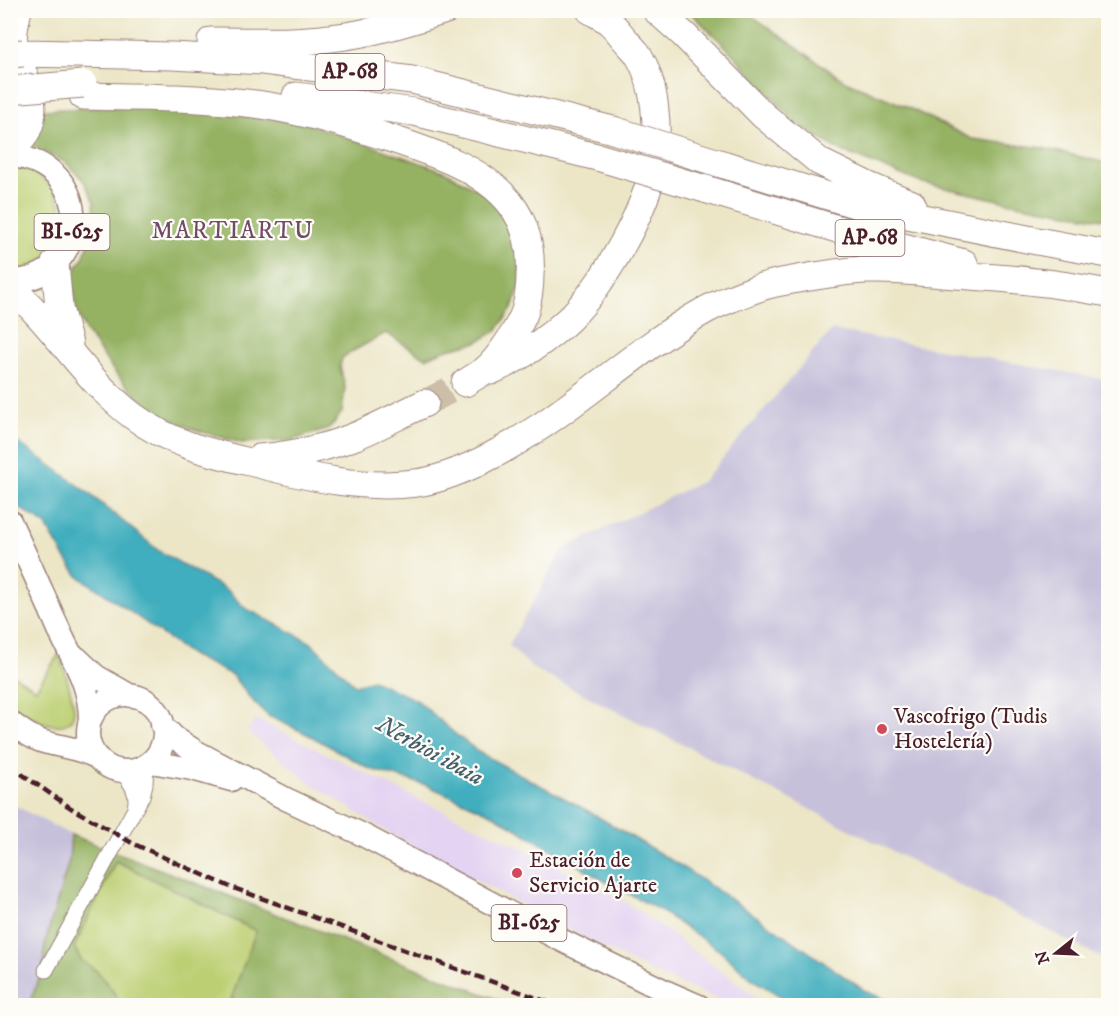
<svg xmlns="http://www.w3.org/2000/svg" width="1119" height="1016" font-family="'IM FELL DW Pica',serif">
	<style>
		.built { fill: #e4d3f2 }
		.industrial { fill: #c6c0da }
		.green { fill: #bccf72; stroke: #83774e; stroke-width: 1.5 }
		.forest { fill: #95b264; stroke: #706848; stroke-width: 1.5 }
		.water { fill: #41aebe; stroke: #466674; stroke-width: 1.5 }
		.lines { fill: none; stroke-linecap: round; stroke-linejoin: round }
		.motorway-tunnel { stroke: #ccbea8; stroke-width: 27; stroke-dasharray: 27 14; stroke-linecap: butt }
		.minor-casing { stroke: #9b8279; stroke-width: 17 }
		.primary-casing { stroke: #9b8279; stroke-width: 25 }
		.motorway-casing { stroke: #9b8279; stroke-width: 29 }
		.minor { stroke: #fff; stroke-width: 15 }
		.primary { stroke: #fff; stroke-width: 22 }
		.motorway { stroke: #fff; stroke-width: 27 }
		.rail { stroke: #4a1f2b; stroke-width: 4.5; stroke-dasharray: 9 4.5; stroke-linecap: butt }
		.motorway-bridge-casing { stroke: #9b8279; stroke-width: 29; stroke-linecap: butt }
		.motorway-bridge { stroke: #fff; stroke-width: 27 }
		.poi-dot { fill: #d1495b; stroke: #fdfcf7; stroke-width: 2 }
		.labels { text-anchor: middle; dominant-baseline: central; stroke-width: 4.5; stroke-linejoin: round; paint-order: stroke }
		.shield { fill: #fdfcf7; stroke: #806168; stroke-width: 1.5 }
		.shield-label { font-size: 21px; font-weight: bold; fill: #4a1f2b }
		.poi-label { font-size: 22px; fill: #4a1f2b; stroke: #fdfcf7; text-anchor: start }
		.neighbourhood-label { font-size: 24px; letter-spacing: 1.5px; fill: #734a6a; stroke: #fdfcf7 }
		.water-label { font-size: 24px; font-style: italic; fill: #465f6d; stroke: #fdfcf7 }
	</style>
	<rect width="100%" height="100%" fill="#fdfcf7"/>
	<filter id="ink" filterUnits="userSpaceOnUse"><feTurbulence type="fractalNoise" baseFrequency=".0167" numOctaves="2"/><feDisplacementMap in="SourceGraphic" scale="12" xChannelSelector="R" yChannelSelector="G"/><feConvolveMatrix kernelMatrix="1 2 1 2 8 2 1 2 1" color-interpolation-filters="sRGB"/></filter>
	<filter id="wash" filterUnits="userSpaceOnUse"><feTurbulence type="fractalNoise" baseFrequency=".008" numOctaves="4" result="noise"/><feDisplacementMap in="SourceGraphic" scale="24" xChannelSelector="R" yChannelSelector="G"/><feGaussianBlur stdDeviation="1.35" result="paint"/><feColorMatrix in="noise" values="0 0 0 0 0 0 0 0 0 0 0 0 0 0 0 0 0 1.4 0 .05"/><feComposite in="paint" operator="in"/></filter>
	<g filter="url(#wash)">
		<rect width="100%" height="100%" fill="#ece6c7"/>
		<path class="built" d="M256,719l166,82 102,48 102,53 41,29 100,74h-29l-16,-4 -66,-27 -54,-27 -206,-110 -87,-55 -62,-51z"/>
		<path class="industrial" d="M832,330l276,50v581l-576,-293 -23,-23 54,-96 140,-68z
			M10,803l61,32 -2,26 -26,109 -15,35h-17z"/>
		<path class="green" d="M11,167l23,4 20,17 9,24 -2,25 -13,19 -20,12 -17,3z
			M59,654c4,9 16,50 15,59 -6,28 -52,1 -63,-9l-1,-31 26,16z
			M116,861l141,70 -26,68 13,6h-124l-5,-11 -17,-22 -17,-12 -7,-13z"/>
		<path class="forest" d="M689,11h56l100,70 62,26 65,32 71,9 59,14 6,-1v59l-92,-16 -97,-22 -82,-33 -41,-26 -68,-74z
			M163,105l145,19 136,47 47,26 25,30 5,54 -9,28 -16,22 -19,11 -33,8 -18,8 -40,-25 -35,19 -9,6 -2,8 5,21 -3,25 -8,11 -8,7 -35,10 -49,3 -46,-13 -45,-20 -35,-36 -30,-43 -10,-21 -4,-36 11,-16 12,-30 -1,-27 -11,-21 -18,-18 -35,-17 12,-35z
			M71,835l441,170h-268l-13,-6 25,-68 -140,-70 -42,86 7,13 17,12 17,22 5,11 -92,1 15,-36 2,-27 24,-82z"/>
		<path class="water" d="M11,438l38,26 37,27 73,60 68,39 18,18 65,34 45,43 18,-5 45,21 36,32 26,20 110,59 89,53 114,76 74,51 33,13h-105l-43,-26 -32,-28 -64,-43 -55,-29 -109,-65 -66,-29 -56,-16 -59,-33 -43,-20 -18,-18 -18,-23 -41,-20 -73,-52 -40,-27 -14,-20 -19,-32 -27,-17 -7,-21z"/>
	</g>
	<g filter="url(#ink)">
		<g class="lines">
			<path class="motorway-tunnel" d="M425,403l29,-15"/>
			<defs>
				<path id="minor" d="M121,771c10,11 18,22 14,37
					M46,970l96,-174 3,-12 1,-19"/>
				<path id="primary" d="M10,156c87,6 82,125 0,125
					M10,521c17,37 34,74 50,111 14,31 30,52 30,88
					M77,658l19,18 35,20
					M88 733a38 38 0 1 1 76 0a38 38 0 1 1-76 0Z
					M10,722c12,9 24,18 38,21 18,5 32,5 50,15
					M162,725l13,13 20,13 91,48 75,35 196,104 112,55 30,13
					M151,762l41,7 39,11"/>
				<path id="motorway" d="M656,10l28,25 79,80 57,47 51,25 41,17
					M211,41c40,0 80,2 119,-3 40,-4 78,-16 116,-28
					M23,53l149,3 91,5 149,19 201,50
					M83,96c54,1 109,1 163,7 47,5 92,18 137,33 42,14 99,31 127,67 16,20 22,47 20,72 0,12 -2,25 -5,36 -6,17 -27,49 -41,60 -6,4 -13,8 -19,12
					M296,96l118,16 187,46
					M10,152c21,-19 26,-36 19,-64 -4,-13 -11,-26 -15,-40 -2,-12 1,-26 4,-38
					M722,164l136,41 179,36 71,13
					M705,189l149,45 110,29
					M55,263l4,45 10,36
					M10,287c45,39 75,93 123,129 39,29 79,37 125,48 51,13 105,26 158,19 39,-5 89,-33 122,-55 57,-38 107,-84 166,-117 18,-10 38,-17 57,-24 15,-5 32,-7 48,-10 20,-3 41,-7 61,-7 28,-1 58,3 86,5 26,2 53,3 80,7 24,2 48,7 72,11
					M491,371c29,-13 56,-31 79,-53 33,-33 77,-108 84,-155 5,-34 2,-81 -17,-110 -5,-6 -11,-12 -15,-17 -4,-5 -8,-10 -13,-14 -5,-5 -13,-8 -19,-12
					M259,458c32,-3 64,-9 94,-21 25,-10 48,-23 72,-34"/>
			</defs>
			<use href="#minor" class="minor-casing"/>
			<use href="#primary" class="primary-casing"/>
			<use href="#motorway" class="motorway-casing"/>
			<use href="#minor" class="minor"/>
			<use href="#primary" class="primary"/>
			<use href="#motorway" class="motorway"/>
			<path class="rail" d="M10,766l61,42 63,36 94,42 331,120"/>
			<defs>
				<path id="motorway-bridge" d="M10,54l13,-1
					M10,90l73,-6
					M613,130l109,34
					M601,158l104,31"/>
			</defs>
			<use href="#motorway-bridge" class="motorway-bridge-casing"/>
			<use href="#motorway-bridge" class="motorway-bridge"/>
		</g>
	</g>
	<g class="poi-dot">
		<circle cx="882" cy="729" r="6"/>
		<circle cx="517" cy="873" r="6"/>
	</g>
	<g class="labels">
		<g class="shield">
			<rect x="315.5" y="54" width="69" height="36" rx="4.5"/>
			<rect x="34.5" y="214" width="75" height="36" rx="4.5"/>
			<rect x="835.5" y="220" width="69" height="36" rx="4.5"/>
			<rect x="491.5" y="905" width="75" height="36" rx="4.5"/>
		</g>
		<g class="shield-label">
			<text x="350" y="72">AP-68</text>
			<text x="72" y="232">BI-625</text>
			<text x="870" y="238">AP-68</text>
			<text x="529" y="923">BI-625</text>
		</g>
		<g class="poi-label">
			<text x="894" y="716">Vascofrigo (Tudis<tspan x="894" dy="25">Hostelería)</tspan></text>
			<text x="529" y="860">Estación de<tspan x="529" dy="25">Servicio Ajarte</tspan></text>
		</g>
		<g class="neighbourhood-label">
			<text x="233" y="231">MARTIARTU</text>
		</g>
		<g class="water-label">
			<text transform="translate(430 751) rotate(29)">Nerbioi ibaia</text>
		</g>
	</g>
	<rect width="1119" height="1016" fill="none" stroke="#fdfcf7" stroke-width="36"/>
	<g transform="translate(1056 953) rotate(252)" stroke="#fdfcf7" stroke-width="4.5" paint-order="stroke">
	<path d="M0-4.5L10 22L0 15L-10 22Z" fill="#4a1f2b"/>
	<text y="-9" font-size="16" font-weight="bold" text-anchor="middle" fill="#4a1f2b">N</text>
	</g>
</svg>
